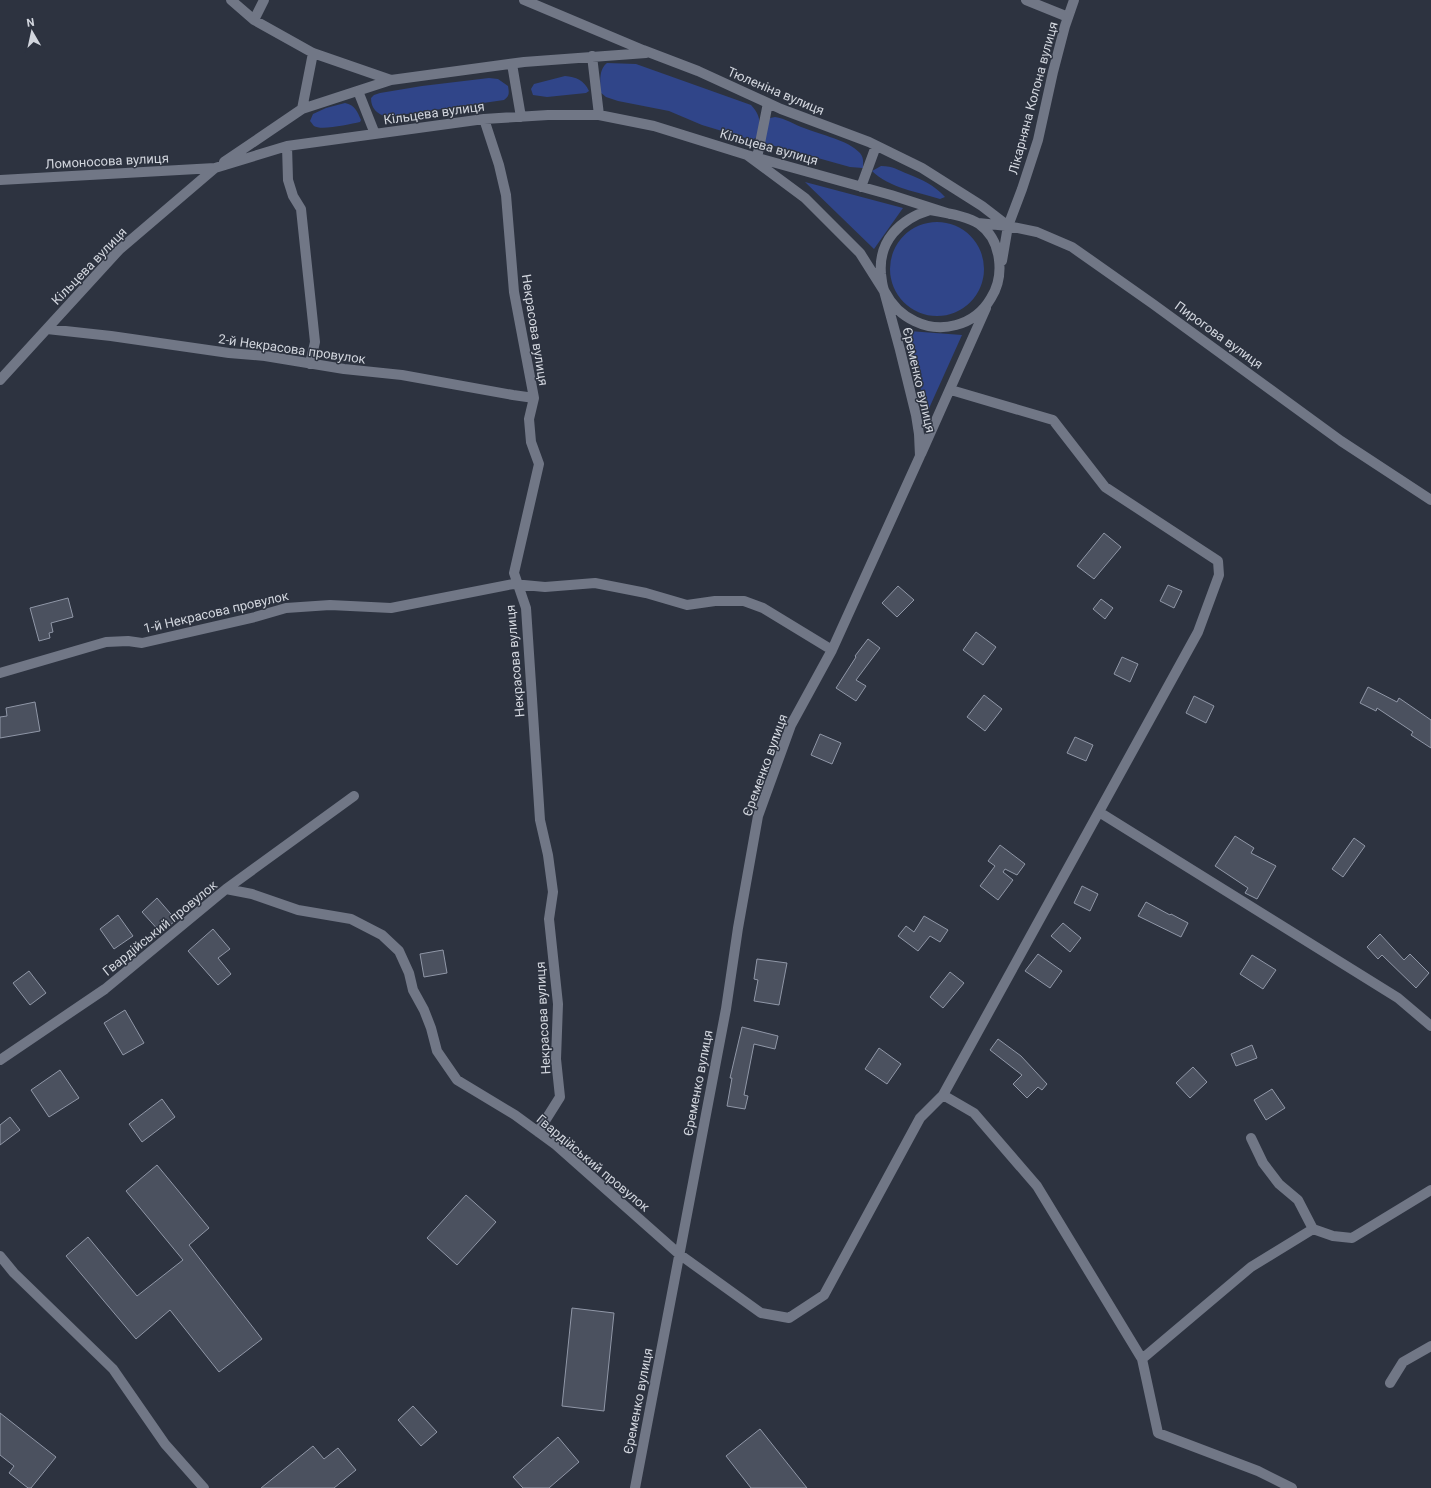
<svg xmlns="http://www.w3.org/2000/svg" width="1431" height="1488" font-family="Roboto,sans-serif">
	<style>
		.green { fill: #304589 }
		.building { fill: #4b515f; stroke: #9097a7 }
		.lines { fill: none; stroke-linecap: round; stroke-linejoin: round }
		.minor { stroke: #717786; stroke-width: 10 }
		.labels { text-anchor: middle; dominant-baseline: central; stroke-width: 3; stroke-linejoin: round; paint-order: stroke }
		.street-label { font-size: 13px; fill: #d2d6de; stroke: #2d3340 }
	</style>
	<rect width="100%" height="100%" fill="#2d3340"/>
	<path class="green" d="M607,63l29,1 115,41c10,11 10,18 6,32l-5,3 -50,-15 -33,-14 -51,-10 -12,-4 -6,-5c1,-10 -2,-22 7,-29z
		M565,76c11,1 19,4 24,15l-3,2 -39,4 -14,-2 -2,-6 3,-5z
		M489,78l9,1 10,7c1,6 2,10 -4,14l-118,17c-9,-4 -15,-8 -15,-19l3,-3 6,-2 42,-7z
		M345,103c10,2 12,8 16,17l-1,2c-10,2 -39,9 -46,4 -1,-1 -3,-4 -4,-5l3,-7 13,-6z
		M775,117c10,1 20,8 29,11 17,7 44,12 56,25 4,5 3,9 3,15l-13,-1 -86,-24 3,-20 3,-5z
		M881,166c13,0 16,4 27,8 15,6 26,11 37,23l-5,2c-22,-7 -51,-11 -68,-28z
		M805,182l98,26 -29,41z
		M890 269a47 47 0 1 1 94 0a47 47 0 1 1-94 0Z
		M909,331l53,4 -36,80z"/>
	<path class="building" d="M1104,533l17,14 -27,32 -17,-13z
		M1168,585l14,6 -8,17 -14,-7z
		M898,586l16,14 -17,17 -15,-14z
		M68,598l5,19 -22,6 2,9 -4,1 1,5 -11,3 -9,-33z
		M1101,599l12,9 -8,11 -12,-10z
		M976,632l20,15 -13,18 -20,-15z
		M868,639l12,9 -24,32 10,6 -10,15 -20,-13 20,-31 -1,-1z
		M1122,657l16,7 -8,18 -16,-8z
		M1368,687l29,15 2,-4 32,22v28l-20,-13 2,-3 -36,-24 -1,3 -16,-8z
		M984,695l18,14 -17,22 -18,-14z
		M1194,696l20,10 -8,17 -20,-10z
		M35,702l5,29 -40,7v-21l7,-1 -1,-8z
		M820,734l21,9 -9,21 -21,-9z
		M1075,737l18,8 -7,16 -19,-8z
		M1235,836l19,12 -3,5 25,13 -19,33 -12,-6 3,-5 -33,-22z
		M1354,838l11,8 -22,31 -11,-8z
		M1000,845l25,19 -8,11 -12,-6 -2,3 10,8 -15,20 -18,-14 15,-20 -7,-5z
		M1082,886l16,8 -8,17 -16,-8z
		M157,898l19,22 -15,13 -19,-21z
		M1146,902l24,13 1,-1 17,9 -7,14 -43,-21z
		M118,915l15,21 -19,13 -14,-20z
		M924,916l24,14 -8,12 -10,-6 -12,15 -20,-15 8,-10 8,6z
		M1063,923l18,15 -11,14 -19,-16z
		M213,929l17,20 -12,9 13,16 -13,11 -30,-34z
		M1380,934l24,26 6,-6 19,19 -13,15 -34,-33 -4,4 -11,-12z
		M443,950l4,23 -23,4 -4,-23z
		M1038,954l24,17 -12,17 -25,-17z
		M1252,955l24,15 -13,19 -23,-15z
		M757,959l30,4 -8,42 -25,-4 4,-21 -4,-1z
		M29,971l17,22 -16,12 -17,-22z
		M950,972l14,11 -21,25 -13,-11z
		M125,1010l19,33 -21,12 -19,-32z
		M742,1027l36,9 -3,13 -21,-5 -10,51 4,1 -3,13 -18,-3 5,-28h-2z
		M998,1039l23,17 26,28 -5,6 -4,-3 -11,11 -14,-14 9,-9 -32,-25z
		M1252,1045l5,13 -21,8 -5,-12z
		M879,1048l22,16 -14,20 -22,-15z
		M1193,1067l14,15 -17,16 -14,-15z
		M60,1070l19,28 -30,19 -18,-27z
		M1272,1089l13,19 -19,12 -12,-20z
		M162,1099l13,18 -33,25 -13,-18z
		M10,1117l10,13 -20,15v-20z
		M157,1165l52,63 -20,17 73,94 -43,33 -49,-62 -34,29 -70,-83 22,-19 49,59 46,-36 -57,-69z
		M466,1195l30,27 -39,43 -30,-27z
		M572,1308l42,5 -10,98 -42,-5z
		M413,1406l24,26 -16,14 -23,-26z
		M0,1413l56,44 -25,31h-3l-19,-15 5,-7 -14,-11z
		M760,1429l47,59h-56l-25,-32z
		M558,1437l21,25 -30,26h-26l-10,-11z
		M313,1446l11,13 14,-11 18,22 -22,18h-73z"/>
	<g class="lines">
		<path class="minor" d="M231,0l23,20 59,33 78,27
			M524,0l119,50 55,21 83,38 88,33 53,26 60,38 26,20
			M1026,0l42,17
			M254,20l10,-20
			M592,56l7,59
			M512,64l9,53
			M358,91l17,43
			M302,109l11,-56
			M484,119l15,46 7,30 8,97 20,106 -5,21 2,23 8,22 -25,109 12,35 14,212 8,35 5,37 -4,27 9,85 -2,55 4,38 -22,35
			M287,146l1,34 5,16 8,13 14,133 -5,22
			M757,158l11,-55
			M224,162l78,-53 89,-29 133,-18 122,-9
			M0,180l215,-12
			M861,187l15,-41
			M930,210c13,2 39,7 49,14 23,16 26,52 12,74 -8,14 -20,23 -35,27 -28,8 -58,-7 -71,-33 -3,-5 -3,-12 -4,-18 -3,-33 19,-55 49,-64z
			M978,223l30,3 29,6 35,15 81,57 188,137 90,59
			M1002,261l6,-35 14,-37 16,-49 15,-68 12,-46 9,-26
			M47,329l64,7 118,17 36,3 79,13 58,6 111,20 21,3
			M0,380l119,-130 96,-82 72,-22 197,-27 64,-4h51l55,11 93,29 144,40 59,19
			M921,454l65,-146
			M0,673l106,-31 22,-1 14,2 113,-26 31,-9 44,-3 61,3 122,-24 32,3 50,-4 51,10 41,12 28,-4h29l19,7 69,42
			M1099,812l299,186 33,28
			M226,889l128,-93
			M0,1060l105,-71 121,-100 26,5 46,16 53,9 31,16 17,16 10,22 4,17 11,20 7,18 6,23 20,29 58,35 41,30 123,109 82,59 28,5 35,-23 96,-177 23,-23 31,18 63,73 105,173 16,74 100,38 34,17
			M943,1095l255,-463 21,-57 -1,-14 -113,-74 -52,-67 -102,-30
			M1251,1138l12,25 16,21 19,16 15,29 20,7 19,2 79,-48
			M0,1256l14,17 99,96 52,75 39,44
			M1142,1359l109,-92 62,-38
			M1390,1383l13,-21 28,-16
			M635,1488l91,-479 12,-81 20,-112 33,-91 41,-75 88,-194 -1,-22 -3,-19 -16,-65 -16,-59 -24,-38 -55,-55 -58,-43"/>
	</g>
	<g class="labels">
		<g class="street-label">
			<text transform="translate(776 91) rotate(23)">Тюленіна вулиця</text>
			<text transform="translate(1033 98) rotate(-75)">Лікарняна Колона вулиця</text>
			<text transform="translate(434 113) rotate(-8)">Кільцева вулиця</text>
			<text transform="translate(769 147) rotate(16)">Кільцева вулиця</text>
			<text transform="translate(107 161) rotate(-3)">Ломоносова вулиця</text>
			<text transform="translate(89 266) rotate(-46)">Кільцева вулиця</text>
			<text transform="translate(535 330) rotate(81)">Некрасова вулиця</text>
			<text transform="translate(1219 335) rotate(36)">Пирогова вулиця</text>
			<text transform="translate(292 349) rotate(8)">2-й Некрасова провулок</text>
			<text transform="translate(919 380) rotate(77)">Єременко вулиця</text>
			<text transform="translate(216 612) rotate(-13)">1-й Некрасова провулок</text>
			<text transform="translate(515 661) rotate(-95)">Некрасова вулиця</text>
			<text transform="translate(765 765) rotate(-70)">Єременко вулиця</text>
			<text transform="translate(160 928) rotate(-39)">Гвардійський провулок</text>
			<text transform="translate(543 1018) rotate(-93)">Некрасова вулиця</text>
			<text transform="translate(698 1083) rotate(-79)">Єременко вулиця</text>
			<text transform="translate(593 1163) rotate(40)">Гвардійський провулок</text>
			<text transform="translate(638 1401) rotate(-79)">Єременко вулиця</text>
		</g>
	</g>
	<g transform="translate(32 32) rotate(351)" stroke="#2d3340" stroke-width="3" paint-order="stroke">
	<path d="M0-3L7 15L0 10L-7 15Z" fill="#d2d6de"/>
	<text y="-6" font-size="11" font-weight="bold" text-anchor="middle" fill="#d2d6de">N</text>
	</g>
</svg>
